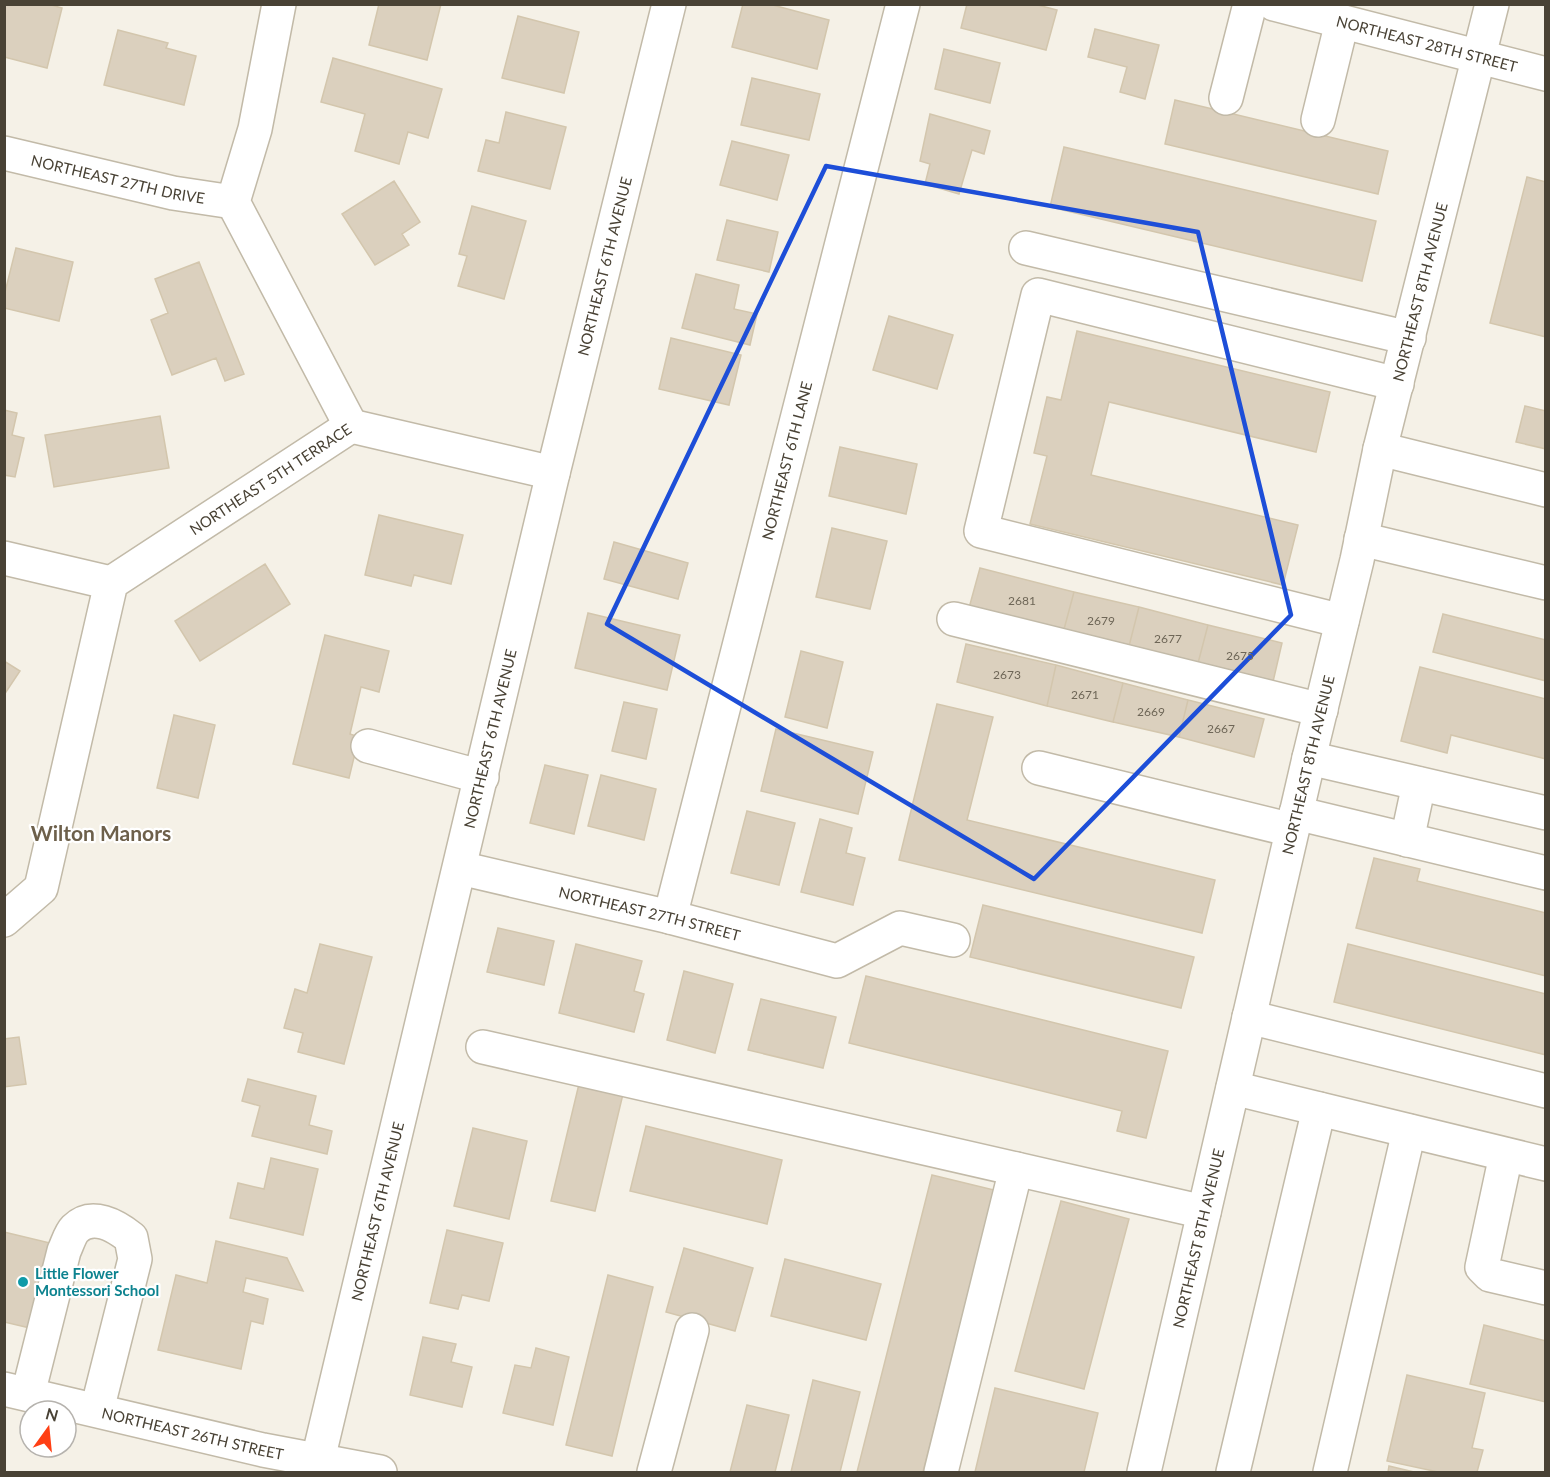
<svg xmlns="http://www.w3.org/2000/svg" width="1550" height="1477" font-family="Lato,sans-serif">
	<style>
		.building { fill: #dbd0be; stroke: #d3c6ad; stroke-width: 1.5 }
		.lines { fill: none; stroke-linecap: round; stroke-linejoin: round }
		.minor-casing { stroke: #c2baa8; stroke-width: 36 }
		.minor { stroke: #fff; stroke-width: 33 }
		.marked { fill: none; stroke: #1d4ed8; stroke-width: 4.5; stroke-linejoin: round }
		.culture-dot { fill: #0f9aa8; stroke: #fff; stroke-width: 2 }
		.labels { text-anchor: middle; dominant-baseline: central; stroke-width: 4.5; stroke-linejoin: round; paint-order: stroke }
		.number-label { font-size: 12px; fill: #6e6657 }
		.street-label { font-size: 15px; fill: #494235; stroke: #fff }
		.culture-label { font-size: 15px; font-weight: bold; fill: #0d838f; stroke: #fff; text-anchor: start }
		.district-label { font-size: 21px; font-weight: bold; fill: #6d604b; stroke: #fff }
	</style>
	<rect width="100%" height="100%" fill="#f5f1e7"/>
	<path class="building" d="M4,4h44l14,4 -15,60 -43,-11z
		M379,4h62l-14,56 -58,-15z
		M743,4h26l60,16 -12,49 -85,-22z
		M967,4h67l23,6 -11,40 -85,-22z
		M518,16l61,16 -15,61 -62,-15z
		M1095,29l64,16 -14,54 -25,-7 7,-25 -39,-10z
		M118,30l50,13 -2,5 30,8 -12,49 -80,-20z
		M944,49l56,14 -10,40 -55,-14z
		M333,58l109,31 -14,49 -20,-6 -9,32 -44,-13 10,-37 -44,-12z
		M752,78l68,16 -11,46 -68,-15z
		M1175,100l213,51 -10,43 -213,-50z
		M506,112l60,15 -16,62 -72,-18 8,-31 13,3z
		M930,114l60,17 -6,23 -12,-4 -13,44 -34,-10 5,-20 -10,-3z
		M732,141l57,14 -12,45 -57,-15z
		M1064,147l312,74 -14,60 -312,-74z
		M1527,177l19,5v155l-56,-14z
		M394,181l26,41 -18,12 7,11 -34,20 -33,-51z
		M472,206l54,15 -22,78 -46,-13 9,-30 -8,-2z
		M727,220l51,12 -9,40 -52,-12z
		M16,248l57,14 -14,59 -55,-13v-12z
		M199,262l45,112 -19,7 -9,-23 -44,17 -21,-55 17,-7 -13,-34z
		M696,274l43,11 -5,24 23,5 -7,31 -68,-17z
		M889,316l64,19 -16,54 -64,-19z
		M1077,331l253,61 -14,60 -207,-50 -18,73 207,50 -15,60 -253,-61 17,-68 -13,-3 13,-56 14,3z
		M671,338l70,17 -12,50 -70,-16z
		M1525,406l21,5v38l-30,-7z
		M4,410l13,3 -5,22 12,3 -9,39 -11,-2z
		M160,416l9,52 -115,19 -9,-52z
		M840,447l77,17 -11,50 -77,-18z
		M379,515l84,20 -12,49 -37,-9 -3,11 -46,-11z
		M832,528l55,13 -17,68 -54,-12z
		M614,542l74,21 -10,36 -74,-20z
		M265,564l25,40 -90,57 -25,-40z
		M980,568l94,24 -11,41 -94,-25z
		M1074,592l65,15 -11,43 -65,-17z
		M1139,607l69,18 -11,42 -69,-17z
		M588,613l92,22 -13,55 -92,-22z
		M1443,614l103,26v41l-113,-29z
		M1208,625l74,18 -10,43 -75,-19z
		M325,635l64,16 -10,41 -18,-5 -11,47 9,3 -10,41 -56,-14z
		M966,644l90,21 -9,41 -90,-24z
		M801,651l42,11 -16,66 -42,-11z
		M4,661l16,10 -16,24z
		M1056,665l67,18 -10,39 -66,-16z
		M1420,667l126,32v60l-95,-24 -4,18 -46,-12z
		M1123,683l65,17 -9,37 -66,-15z
		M1188,700l76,19 -10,38 -75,-20z
		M624,702l33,7 -11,50 -34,-8z
		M937,704l56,13 -26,103 248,60 -13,53 -303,-73z
		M174,715l41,10 -17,73 -41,-10z
		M776,729l97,23 -15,62 -97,-23z
		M545,765l43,10 -14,59 -44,-11z
		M601,775l55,14 -12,51 -56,-14z
		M747,811l48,12 -16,62 -48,-12z
		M820,819l32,9 -6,25 19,5 -12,47 -52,-13z
		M1374,858l46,11 -3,12 129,32v63l-190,-48z
		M983,905l211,52 -13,51 -211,-51z
		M498,928l56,13 -10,44 -57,-13z
		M320,944l52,13 -28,107 -46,-12 5,-19 -19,-5 11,-39 12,4z
		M576,944l66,17 -8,30 10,3 -10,38 -75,-19z
		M1348,944l198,50v61l-212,-53z
		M684,971l49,13 -18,69 -48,-13z
		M866,976l302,75 -22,87 -29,-7 5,-20 -273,-68z
		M761,999l75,18 -13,51 -75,-18z
		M19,1037l7,47 -22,3v-48z
		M248,1079l68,17 -7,29 23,6 -5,23 -75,-18 8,-30 -18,-5z
		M579,1084l44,10 -28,117 -44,-10z
		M646,1126l136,34 -15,64 -137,-33z
		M473,1128l54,13 -18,78 -55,-13z
		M271,1158l47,11 -15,66 -73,-17 8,-35 26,6z
		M932,1175l62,15 -71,282h-66z
		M1061,1201l68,18 -45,170 -69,-18z
		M447,1230l56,13 -14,58 -27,-6 -4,14 -28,-6z
		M4,1232l46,11 -20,85 -26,-6z
		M216,1241l71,17 16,33 -57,-13 -3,14 25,7 -5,25 -12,-3 -10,48 -83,-19 18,-75 31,8z
		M684,1248l69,20 -18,63 -69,-19z
		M785,1259l96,25 -15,56 -95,-24z
		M608,1275l45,12 -41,169 -46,-11z
		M1484,1325l62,16v61l-76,-18z
		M423,1337l33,7 -5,18 21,5 -10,40 -52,-12z
		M536,1348l33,9 -16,68 -50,-12 12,-48 16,3z
		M1407,1375l78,18 -13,55 11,2 -6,22h-39l-51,-11z
		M813,1380l47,12 -20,80h-49z
		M995,1388l103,25 -14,59h-109z
		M747,1405l42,10 -14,57h-45z
		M1389,1466l25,6h-26z"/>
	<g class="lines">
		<defs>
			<g id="minor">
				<path d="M279,4l-24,125 -22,73 118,224"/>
				<path id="s1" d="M1274,4l272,70"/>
				<path d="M1226,98l24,-94"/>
				<path d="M1318,120l24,-98"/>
				<path id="s2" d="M4,153l169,40 60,9"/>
				<path d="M1026,248l383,90"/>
				<path d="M351,426l202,47"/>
				<path d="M1380,449l166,41"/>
				<path d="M1361,539l185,44"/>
				<path d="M4,558l107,25"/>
				<path d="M954,619l367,91"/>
				<path d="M1342,621l-361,-90 57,-236 359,89"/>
				<path d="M368,746l114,31"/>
				<path d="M1309,758l237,55"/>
				<path d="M1039,768l253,62"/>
				<path d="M1296,813l250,60"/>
				<path d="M1407,840l12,-56"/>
				<path id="s3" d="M460,868l210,49 167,44 63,-33 53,12"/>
				<path id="s4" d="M670,917l233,-913"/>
				<path id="s5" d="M4,920l37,-32 70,-305 240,-157"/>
				<path d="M1249,1017l297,74"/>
				<path d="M483,1047l721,165"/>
				<path d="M1233,1088l313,76"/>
				<path d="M1506,1155l-24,112 8,8 56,13"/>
				<path id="s6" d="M4,1389l259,61 117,22"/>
				<path d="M28,1394l36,-143c3,-6 6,-17 11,-22 17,-17 41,-3 56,9l4,21 -38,151"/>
				<path id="s7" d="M315,1472l238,-999 116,-469"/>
				<path d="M654,1472l38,-142"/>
				<path d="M941,1472l75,-303"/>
				<path id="s8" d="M1144,1472l165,-714 48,-198 23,-111 112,-445"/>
				<path d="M1233,1472l86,-363"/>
				<path d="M1330,1472l79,-341"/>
			</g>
		</defs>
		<use href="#minor" class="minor-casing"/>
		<use href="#minor" class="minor"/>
	</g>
	<path class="marked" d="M826,166l372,66 93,383 -257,264 -427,-255z"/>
	<circle class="culture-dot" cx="23" cy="1282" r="6"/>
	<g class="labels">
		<g class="number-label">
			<text x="1022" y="600">2681</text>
			<text x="1101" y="620">2679</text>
			<text x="1168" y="638">2677</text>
			<text x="1240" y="655">2675</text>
			<text x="1007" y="674">2673</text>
			<text x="1085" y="694">2671</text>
			<text x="1151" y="711">2669</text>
			<text x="1221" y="728">2667</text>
		</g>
		<g class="street-label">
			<text stroke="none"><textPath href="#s1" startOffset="158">NORTHEAST 28TH STREET</textPath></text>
			<text stroke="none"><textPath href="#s2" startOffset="117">NORTHEAST 27TH DRIVE</textPath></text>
			<text stroke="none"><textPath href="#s7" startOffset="1240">NORTHEAST 6TH AVENUE</textPath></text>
			<text stroke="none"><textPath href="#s8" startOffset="1212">NORTHEAST 8TH AVENUE</textPath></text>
			<text stroke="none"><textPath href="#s4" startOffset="471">NORTHEAST 6TH LANE</textPath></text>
			<text stroke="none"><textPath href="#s5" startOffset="552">NORTHEAST 5TH TERRACE</textPath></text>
			<text stroke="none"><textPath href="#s7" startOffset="754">NORTHEAST 6TH AVENUE</textPath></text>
			<text stroke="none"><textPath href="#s8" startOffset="726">NORTHEAST 8TH AVENUE</textPath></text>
			<text stroke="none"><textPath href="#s3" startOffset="195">NORTHEAST 27TH STREET</textPath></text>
			<text stroke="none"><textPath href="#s7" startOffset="268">NORTHEAST 6TH AVENUE</textPath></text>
			<text stroke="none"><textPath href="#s8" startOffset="240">NORTHEAST 8TH AVENUE</textPath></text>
			<text stroke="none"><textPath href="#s6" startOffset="194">NORTHEAST 26TH STREET</textPath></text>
		</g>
		<g class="culture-label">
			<text x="35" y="1273">Little Flower<tspan x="35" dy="17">Montessori School</tspan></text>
		</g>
		<g class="district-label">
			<text x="101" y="832">Wilton Manors</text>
		</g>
	</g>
	<rect width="1550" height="1477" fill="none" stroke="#494235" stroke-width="12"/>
	<g transform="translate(48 1429) rotate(15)"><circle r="28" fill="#ffffff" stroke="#b6b3ae" stroke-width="1.5"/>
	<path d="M0-4.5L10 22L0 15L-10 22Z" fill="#ff3f14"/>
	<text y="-9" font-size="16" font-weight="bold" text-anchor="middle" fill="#494235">N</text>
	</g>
</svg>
